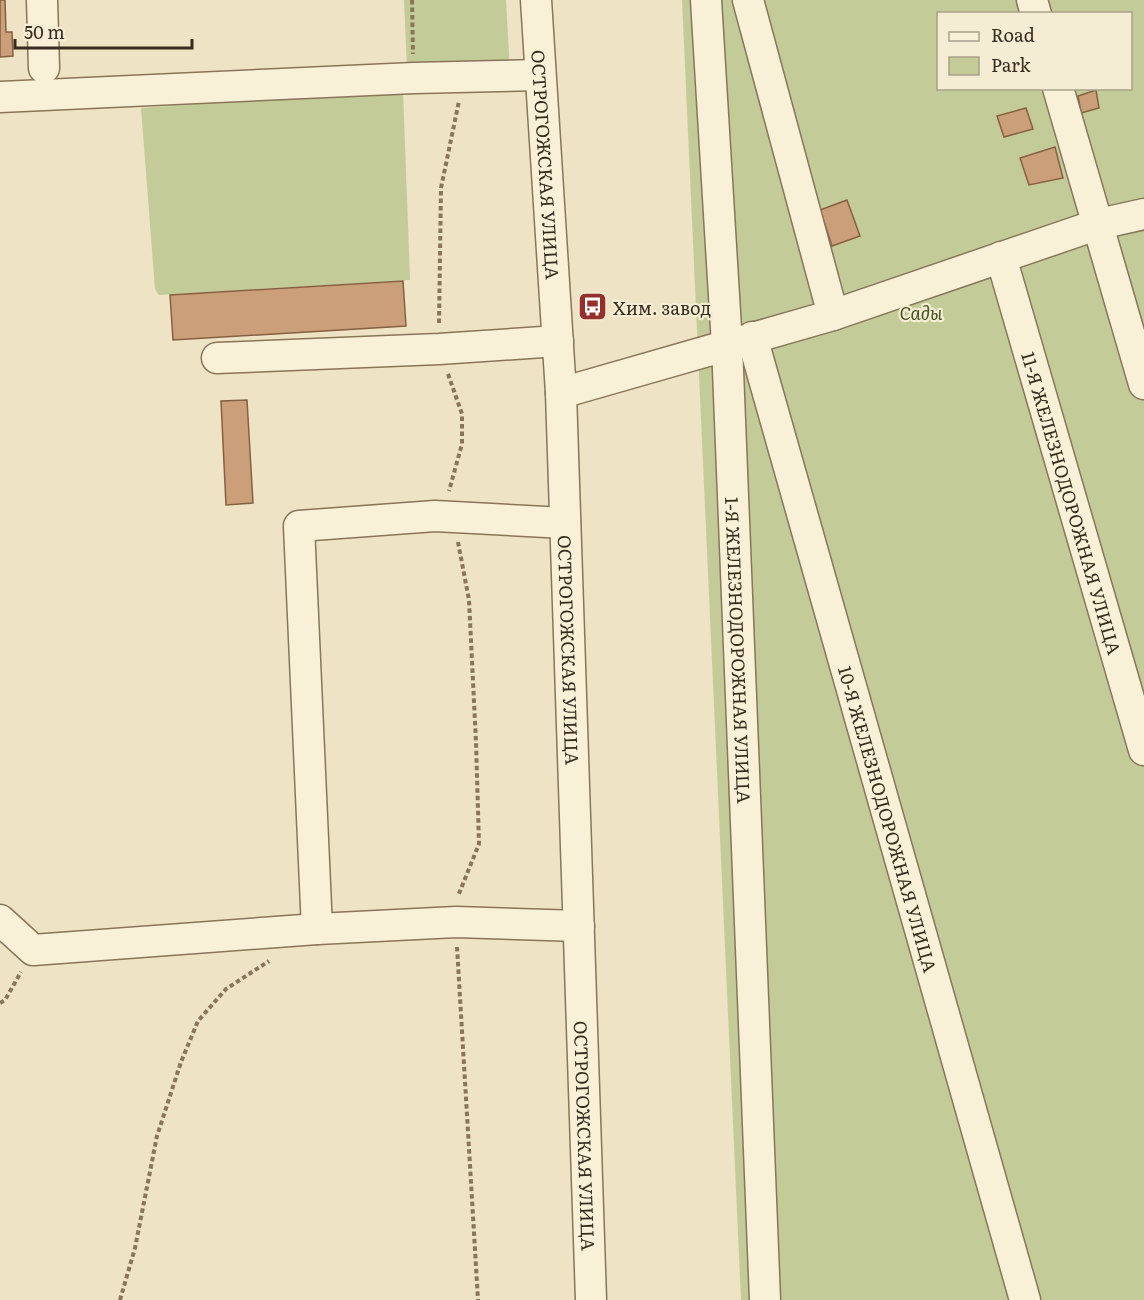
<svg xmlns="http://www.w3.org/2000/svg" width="1144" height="1300" font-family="Literata,serif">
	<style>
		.green { fill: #c3cc98; fill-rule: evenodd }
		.building { fill: #cb9f7a; stroke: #876041; stroke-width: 1.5 }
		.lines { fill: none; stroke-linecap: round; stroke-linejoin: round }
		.minor-casing { stroke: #88755a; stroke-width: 33 }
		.path { stroke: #88755a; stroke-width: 4; stroke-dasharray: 4.5 3; stroke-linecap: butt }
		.minor { stroke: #f8f0d7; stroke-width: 30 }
		.labels { text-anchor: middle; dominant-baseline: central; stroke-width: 4.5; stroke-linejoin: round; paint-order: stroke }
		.street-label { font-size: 18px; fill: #382c1e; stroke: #f5edd3 }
		.poi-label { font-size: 18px; fill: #382c1e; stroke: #f5edd3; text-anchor: start }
		.park-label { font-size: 18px; font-style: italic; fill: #465425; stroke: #f5edd3 }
	</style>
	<rect width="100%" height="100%" fill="#eee3c4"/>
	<path class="green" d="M404,0h102l4,72 -103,-3z
		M682,0h462v1300h-403zM938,14h192v74h-192z
		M403,90l7,190 -251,15 -4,-6 -14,-181z"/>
	<path class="building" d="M0,0h5l1,32h6l1,24 -13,1z
		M1096,90l3,18 -18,5 -3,-17z
		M1026,108l7,21 -29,8 -7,-21z
		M1055,147l8,31 -34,7 -9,-27z
		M847,200l13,36 -28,10 -12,-36z
		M403,281l3,45 -233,14 -3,-45z
		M247,400l6,103 -27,2 -5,-104z"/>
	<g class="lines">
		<defs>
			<g id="minor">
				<path d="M42,0l2,68"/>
				<path id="s1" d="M536,0l25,393 30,907"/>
				<path id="s2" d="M706,0l21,345 38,955"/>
				<path d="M748,0l85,315"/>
				<path d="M1032,0l4,14"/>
				<path d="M1058,88l86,296"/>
				<path d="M0,97l414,-19 126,-3"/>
				<path id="s3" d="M1001,257l143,493"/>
				<path id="s4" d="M752,337l273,963"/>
				<path d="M217,358l222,-9 119,-8"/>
				<path d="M561,393l272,-78 266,-91 45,-10"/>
				<path d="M0,920l33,30 284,-21 139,-7 123,4"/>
				<path d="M317,929l-18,-403 136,-10 130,7"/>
			</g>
		</defs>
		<use href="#minor" class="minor-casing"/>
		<path class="path" d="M412,0l1,54
			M439,323l2,-135 18,-87
			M448,374l14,40v30l-13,47
			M458,542l11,58 7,142 3,102 -21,52
			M457,947l21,353
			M0,1003l5,-3 16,-28
			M120,1300l15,-52 22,-112 24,-74 17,-41 28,-32 43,-28"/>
		<use href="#minor" class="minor"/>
	</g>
	<defs>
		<symbol id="bus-square" viewBox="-11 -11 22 22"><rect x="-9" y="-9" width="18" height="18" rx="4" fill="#962f2b" stroke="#f5edd3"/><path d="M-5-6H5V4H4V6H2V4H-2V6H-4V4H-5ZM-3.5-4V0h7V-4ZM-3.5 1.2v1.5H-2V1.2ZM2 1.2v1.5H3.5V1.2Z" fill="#fff"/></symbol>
	</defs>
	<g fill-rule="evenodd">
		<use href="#bus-square" x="576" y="290" width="33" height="33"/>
	</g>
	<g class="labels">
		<g class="street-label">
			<text stroke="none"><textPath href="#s1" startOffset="165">ОСТРОГОЖСКАЯ УЛИЦА</textPath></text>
			<text stroke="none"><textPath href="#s3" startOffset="256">11-Я ЖЕЛЕЗНОДОРОЖНАЯ УЛИЦА</textPath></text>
			<text stroke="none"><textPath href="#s1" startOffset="651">ОСТРОГОЖСКАЯ УЛИЦА</textPath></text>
			<text stroke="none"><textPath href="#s2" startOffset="651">1-Я ЖЕЛЕЗНОДОРОЖНАЯ УЛИЦА</textPath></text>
			<text stroke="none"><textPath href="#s4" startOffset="501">10-Я ЖЕЛЕЗНОДОРОЖНАЯ УЛИЦА</textPath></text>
			<text stroke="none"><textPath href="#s1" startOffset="1137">ОСТРОГОЖСКАЯ УЛИЦА</textPath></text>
		</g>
		<g class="poi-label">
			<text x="613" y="307">Хим. завод</text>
		</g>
		<g class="park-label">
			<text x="921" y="312">Сады</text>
		</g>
	</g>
	<rect x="937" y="12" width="195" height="78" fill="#f5edd3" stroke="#a9a08b" stroke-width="1.5"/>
	<rect x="949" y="32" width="30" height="9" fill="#f8f0d7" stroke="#a9a08b" stroke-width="1.5"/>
	<text x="991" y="42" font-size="18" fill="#382c1e">Road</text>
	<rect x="949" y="57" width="30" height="18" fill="#c3cc98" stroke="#a9a08b" stroke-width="1.5"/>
	<text x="991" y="72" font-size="18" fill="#382c1e">Park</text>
	<path d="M15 39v9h177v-9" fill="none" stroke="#382c1e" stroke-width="3"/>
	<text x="24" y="39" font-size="18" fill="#382c1e" stroke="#f5edd3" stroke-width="4.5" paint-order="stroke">50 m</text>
</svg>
